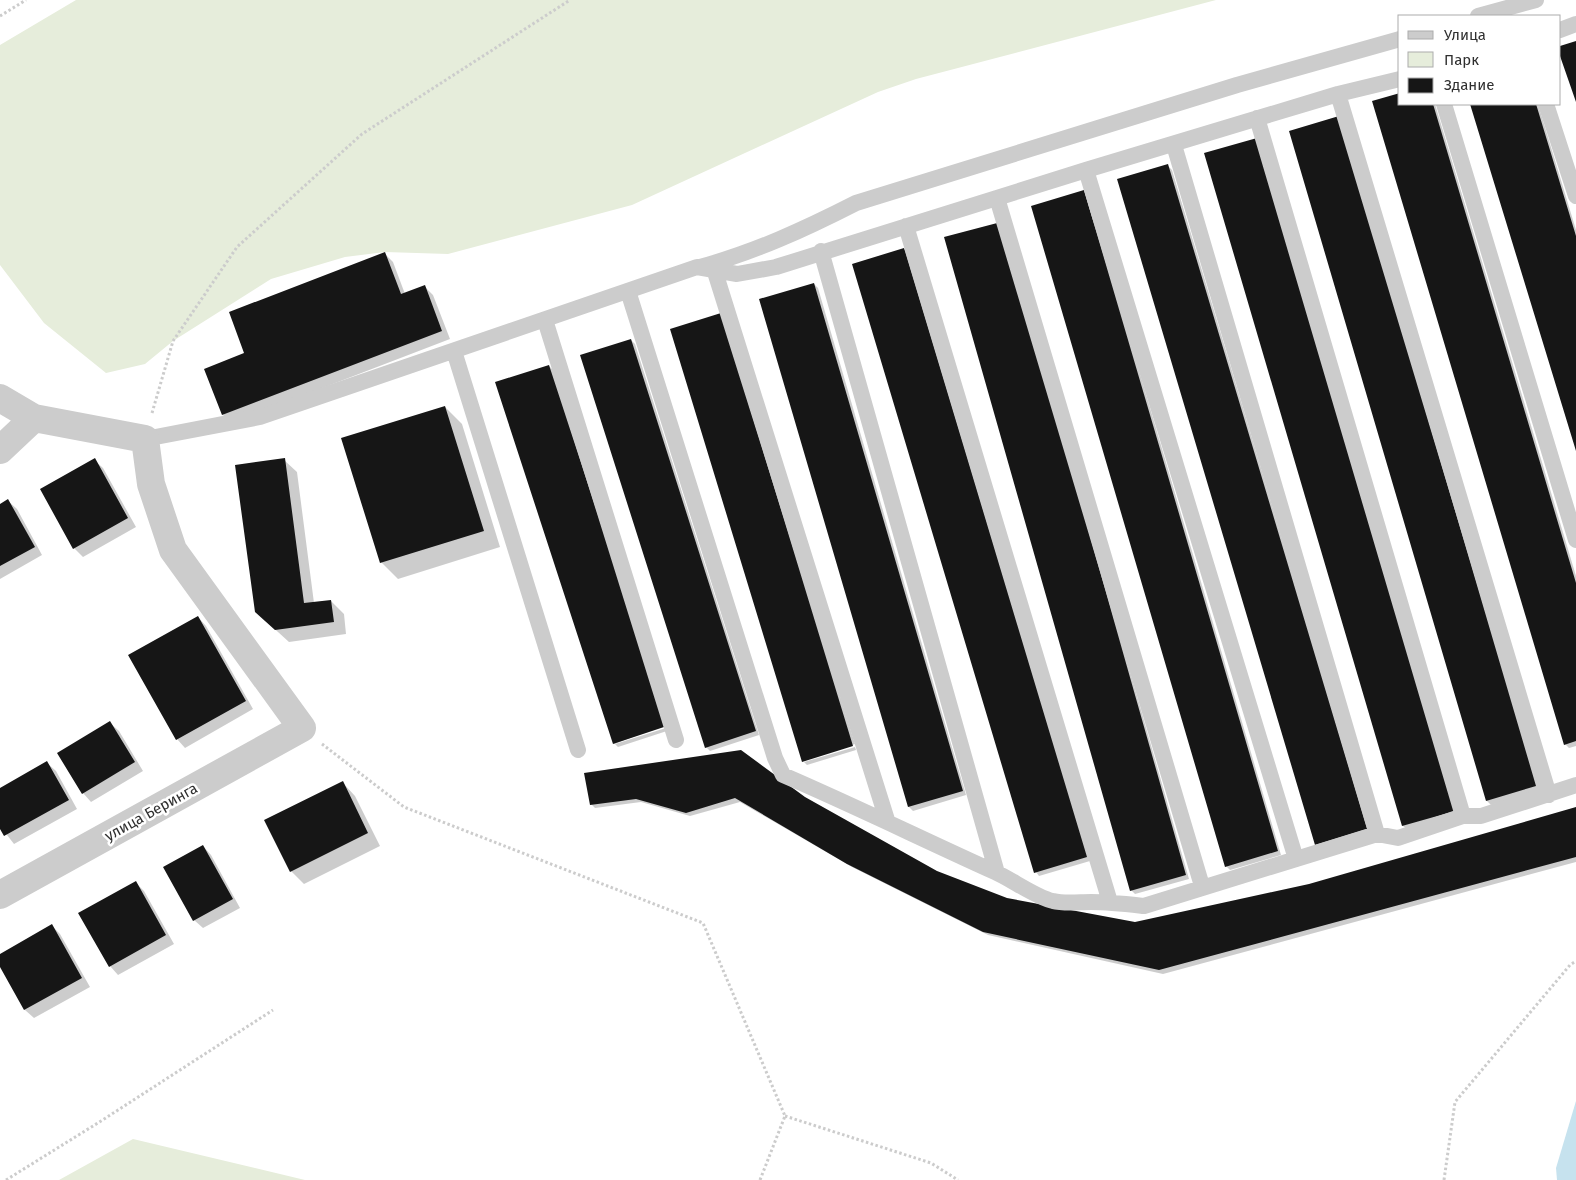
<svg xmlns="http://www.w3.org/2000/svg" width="1576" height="1180" font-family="'Fira Sans',sans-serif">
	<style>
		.green { fill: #e6eddb }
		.water { fill: #c6e2ee }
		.shadow { fill: #0003 }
		.building { fill: #161616 }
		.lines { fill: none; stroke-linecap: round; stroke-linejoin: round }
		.path { stroke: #ccc; stroke-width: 3; stroke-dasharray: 2.5 2.5; stroke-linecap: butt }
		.service { stroke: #ccc; stroke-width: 16 }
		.minor { stroke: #ccc; stroke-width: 28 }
		.labels { text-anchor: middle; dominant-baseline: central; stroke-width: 5; stroke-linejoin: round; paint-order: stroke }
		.street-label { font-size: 15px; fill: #2f2f2f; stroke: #fff }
	</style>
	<rect width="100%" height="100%" fill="#fff"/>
	<path class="green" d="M76,0h1140l-300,79 -38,13 -246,113 -184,49 -63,-2 -40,5 -74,22 -98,62 -28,23 -39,9 -62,-50 -44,-58v-220z
		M133,1139l172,41h-246z"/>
	<path class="water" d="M1576,1101v79h-19l-1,-12z"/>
	<path class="shadow" d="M1373,102l62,2 141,472v170l-7,2 -4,-4z
		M1471,104h67l38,126v219z
		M1339,117l201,673 -49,15 -4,-4z
		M1261,143l197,671 -51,15 -4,-3z
		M1168,166l4,4 198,663 -50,15z
		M1088,196l193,659 -51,15 -4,-4z
		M1004,227l185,652 -54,15 -4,-4z
		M904,249l4,4 182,608 -51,15 -3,-4z
		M384,253l9,9 12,32 19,-8 9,9 17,44 -219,84 -8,-8z
		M814,284l4,4 148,507 -53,16 -4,-4 -148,-507z
		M724,319l131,425 -51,16z
		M631,340l4,4 124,391 -49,16 -4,-4z
		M549,366l4,4 115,354 -54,20z
		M445,407l17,17 38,123 -102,32 -17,-17z
		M94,460l9,8 33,59 -53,30 -9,-9 -32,-58z
		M284,460l13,12 17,131 17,-2 13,13 2,20 -57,8 -33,-30z
		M8,501l9,8 25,46 -42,24v-74z
		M198,617l8,9 47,83 -68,39 -8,-9z
		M110,723l9,8 24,40 -52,31 -8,-9 -24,-39z
		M669,727l1,3 -52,17 -3,-3z
		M855,747l1,3 -49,15 -3,-3z
		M47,763l9,8 21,38 -63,35 -14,-18v-37z
		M585,774l219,25 132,73 70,28 129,23 174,-38 267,-76v53l-413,112 -175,-39 -136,-68 -112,-65 -50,14 -49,-14 -46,6 -4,-4z
		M343,783l12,13 25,50 -76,38 -13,-13z
		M203,846l8,9 29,53 -37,20 -9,-8z
		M135,882l9,9 30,53 -56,31 -8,-9z
		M52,926l8,8 30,53 -56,31 -9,-8 -25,-45v-10z"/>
	<path class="building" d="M1576,41v61l-16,-46v-10z
		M1400,93v11h33l143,479v158l-12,4 -192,-644z
		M1470,104h66l40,132v215z
		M1339,116l197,670 -50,15 -197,-670z
		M1257,138l198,673 -53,15 -198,-673z
		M1168,164l199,665 -52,16 -198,-666z
		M1084,190l194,661 -53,16 -194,-661z
		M1001,222l185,653 -56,16 -186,-654z
		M904,248l183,609 -53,16 -182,-609z
		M385,252l16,42 24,-9 17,46 -220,84 -18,-46 40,-16 -15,-41z
		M814,283l149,508 -55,16 -149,-508z
		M721,313l132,433 -51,16 -132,-433z
		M631,339l125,392 -51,17 -125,-393z
		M549,365l118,361 -54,18 -118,-362z
		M445,406l39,125 -104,32 -39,-125z
		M95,458l33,60 -55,31 -33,-60z
		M285,458l19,145 27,-3 3,22 -59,8 -20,-18 -20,-147z
		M8,499l27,48 -35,19v-62z
		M198,616l48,85 -70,39 -48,-85z
		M110,721l25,41 -53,32 -25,-41z
		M741,750l64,47 132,74 70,27 128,24 174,-38 267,-77v50l-417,113 -176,-38 -136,-68 -112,-66 -49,15 -50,-14 -46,6 -6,-32z
		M47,761l22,39 -65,36 -4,-7v-41z
		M343,781l25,52 -78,39 -26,-52z
		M203,845l30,54 -40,22 -30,-54z
		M136,881l30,54 -57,32 -31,-54z
		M52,924l30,54 -58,32 -24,-43v-13z"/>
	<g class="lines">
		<path class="path" d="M0,16l26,-16
			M152,413l21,-72 64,-94 125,-113 208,-134
			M322,744l82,63 299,116 82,193 -25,64
			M785,1116l146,47 27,17
			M6,1180l95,-59 172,-111
			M1444,1180l11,-78 115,-137 6,-4"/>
		<path class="service" d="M1478,16l58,-16
			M1560,30l16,-6
			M1338,94l211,701
			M1444,104l132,436
			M1546,104l30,92
			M1257,118l206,698
			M1174,145l203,689
			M1086,170l210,689
			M997,198l205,688
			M906,226l204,676
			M821,251l176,622
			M700,267c55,-15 105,-38 156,-64l381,-118 163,-46
			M715,272l172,548
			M628,291l147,467 8,17c72,31 141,65 212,97 16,7 42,26 58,29 11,3 26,1 38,1 18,0 35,2 53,4l233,-72 21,4 65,-22h18l95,-31
			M545,320l131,420
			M454,351l124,399
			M145,439l115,-22 437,-150 40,7 39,-7 310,-97 252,-76 62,-15"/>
		<path class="minor" d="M0,398l34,20 111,21 6,45 22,66 129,178 -302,167
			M0,450l34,-32"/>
	</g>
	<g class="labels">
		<g class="street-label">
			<text transform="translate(151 812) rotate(-29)">улица Беринга</text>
		</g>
	</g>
	<rect x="1398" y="15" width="162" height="90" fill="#ffffff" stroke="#acacac"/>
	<rect x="1408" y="31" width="25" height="8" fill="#cccccc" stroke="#acacac"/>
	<text x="1444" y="40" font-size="15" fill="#2f2f2f">Улица</text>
	<rect x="1408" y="52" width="25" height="15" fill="#e6eddb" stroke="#acacac"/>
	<text x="1444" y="65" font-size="15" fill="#2f2f2f">Парк</text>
	<rect x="1408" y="78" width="25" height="15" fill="#161616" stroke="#acacac"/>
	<text x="1444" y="90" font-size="15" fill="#2f2f2f">Здание</text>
</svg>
